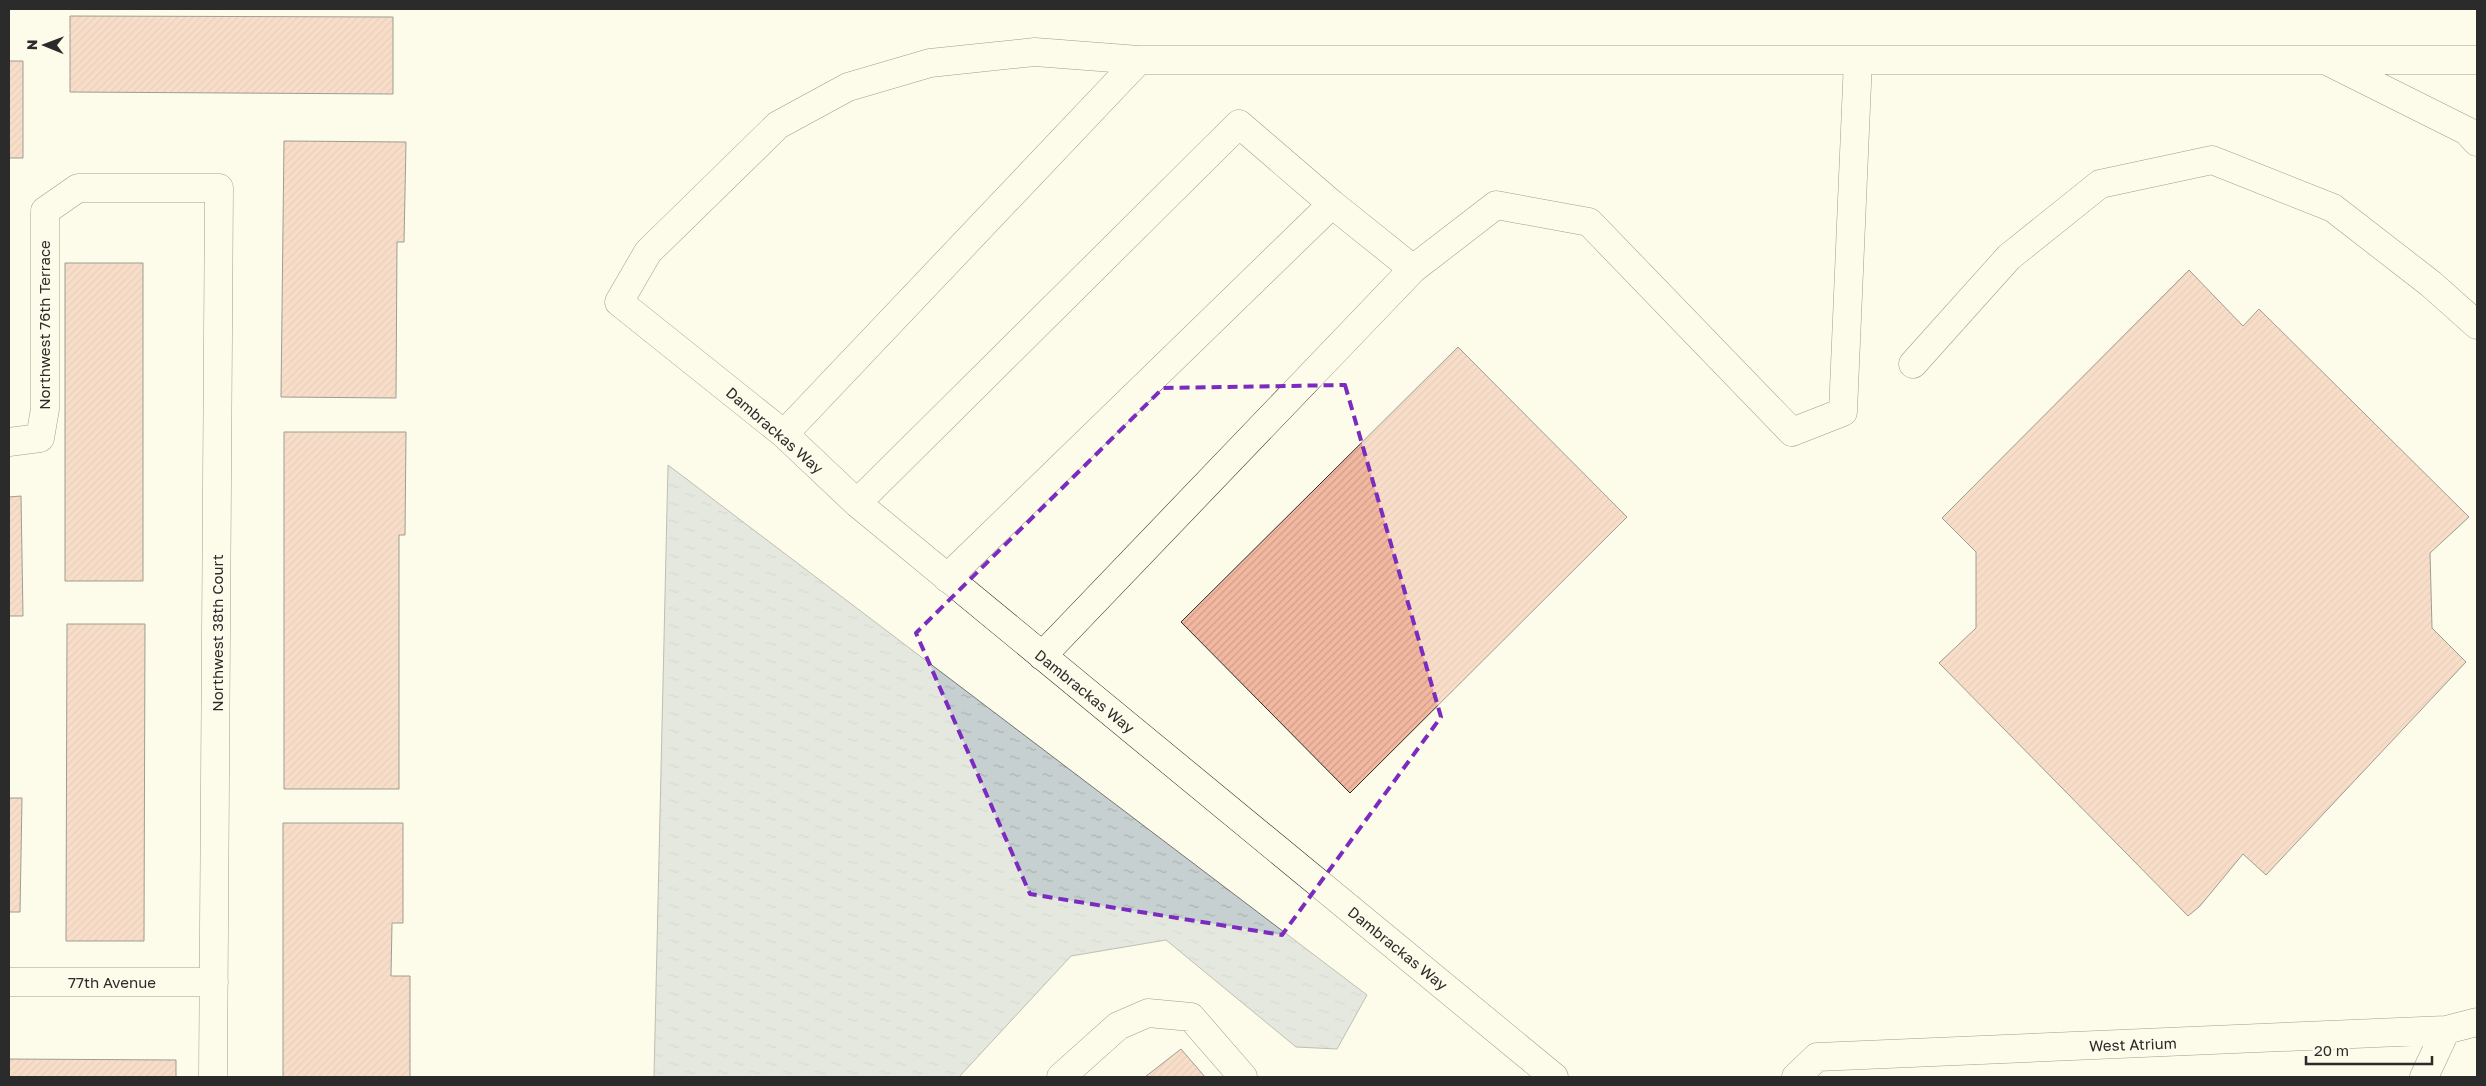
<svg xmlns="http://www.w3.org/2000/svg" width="2486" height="1086" font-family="'Golos Text',sans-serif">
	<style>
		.water { fill: url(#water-ripples); stroke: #74746e }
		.building { fill: url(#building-hatch); stroke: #2b2b2b }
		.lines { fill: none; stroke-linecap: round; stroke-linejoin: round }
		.minor-casing { stroke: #2b2b2b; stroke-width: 29 }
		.minor { stroke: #fdfbea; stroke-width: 28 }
		.marked { fill: none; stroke: #7b2cbf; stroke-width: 4; stroke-dasharray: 10 6; stroke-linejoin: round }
		.labels { text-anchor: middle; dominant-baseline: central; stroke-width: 4; stroke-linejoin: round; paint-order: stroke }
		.street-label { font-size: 15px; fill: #2b2b2b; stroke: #fdfbea }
	</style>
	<defs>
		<pattern id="water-ripples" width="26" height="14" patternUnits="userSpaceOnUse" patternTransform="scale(1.25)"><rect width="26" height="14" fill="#c7d0d0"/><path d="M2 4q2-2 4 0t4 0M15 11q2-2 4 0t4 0" fill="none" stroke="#abb3b3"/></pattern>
		<pattern id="building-hatch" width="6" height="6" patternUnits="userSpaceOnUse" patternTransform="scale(1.25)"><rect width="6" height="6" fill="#f2b8a0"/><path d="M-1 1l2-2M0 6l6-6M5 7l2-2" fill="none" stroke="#d09e8a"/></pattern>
	</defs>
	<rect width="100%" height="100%" fill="#fdfbea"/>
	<path class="water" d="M668,465l699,530 -30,54 -41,-2 -130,-107 -95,16 -112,121h-305z"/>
	<path class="building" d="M70,16l323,1v77l-323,-2z
		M9,61h14v97h-14z
		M284,141l122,1 -2,100h-7l-1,156 -115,-1z
		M65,263h78v318h-78z
		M2189,270l54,56 16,-17 210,208 -39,36 2,75 34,34 -200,213 -23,-21 -43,52 -12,10 -249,-253 37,-35v-76l-34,-34z
		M1458,347l169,170 -277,276 -169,-171z
		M284,432h122l-1,103h-6v254h-115z
		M21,496l2,120h-14v-119z
		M67,624h78l-1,317h-78z
		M9,798h13l-2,114h-11z
		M283,823h120v100h-11l-1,53h19v101h-127z
		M1181,1049l24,28h-60z
		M9,1059l167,1v17h-167z"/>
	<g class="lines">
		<defs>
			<path id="minor" d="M1139,60l-104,-8 -105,11 -82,24 -70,38 -130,127 -29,50 165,132 73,69 697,574
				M2329,62l138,69 10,11
				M1413,269l83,-64 93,17 203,210 51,-20 15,-352
				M1913,364l96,-107 91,-73 112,-24 121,48 98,76 46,41
				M784,434l355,-374h1338
				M9,442l31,-4 5,-29v-198l33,-23h141l-6,889
				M857,503l382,-379 93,80 -385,374
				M1042,656l371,-387 -81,-65
				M9,982h205
				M1061,1077l57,-51 30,-13 43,4 52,60
				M1796,1077l21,-20 629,-27 31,-8
				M2424,1077l22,-47"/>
		</defs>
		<use href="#minor" class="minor-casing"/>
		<use href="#minor" class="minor"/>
	</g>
	<path d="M0 0H2486V1086H0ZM1345,385l96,332 -159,218 -252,-41 -114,-261 247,-245z" fill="#fdfbea" fill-opacity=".55" fill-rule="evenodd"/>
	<path class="marked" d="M1345,385l96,332 -159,218 -252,-41 -114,-261 247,-245z"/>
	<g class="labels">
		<g class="street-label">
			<text transform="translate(44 325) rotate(-90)">Northwest 76th Terrace</text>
			<text transform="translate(775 430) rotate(41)">Dambrackas Way</text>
			<text transform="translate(217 633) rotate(-90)">Northwest 38th Court</text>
			<text transform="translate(1085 691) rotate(39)">Dambrackas Way</text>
			<text transform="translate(1398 948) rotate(39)">Dambrackas Way</text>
			<text x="112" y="982">77th Avenue</text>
			<text transform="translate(2133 1044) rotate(-2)">West Atrium</text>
		</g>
	</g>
	<rect width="2486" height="1086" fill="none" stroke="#2b2b2b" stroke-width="20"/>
	<g transform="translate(45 45) rotate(271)" stroke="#fdfbea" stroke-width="4" paint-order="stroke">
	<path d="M0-4L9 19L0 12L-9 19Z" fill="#2b2b2b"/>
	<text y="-8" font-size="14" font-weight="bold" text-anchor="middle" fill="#2b2b2b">N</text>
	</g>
	<path d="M2306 1056v8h126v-8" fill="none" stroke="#2b2b2b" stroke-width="2.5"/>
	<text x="2314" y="1056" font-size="15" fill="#2b2b2b" stroke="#fdfbea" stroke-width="4" paint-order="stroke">20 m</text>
</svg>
